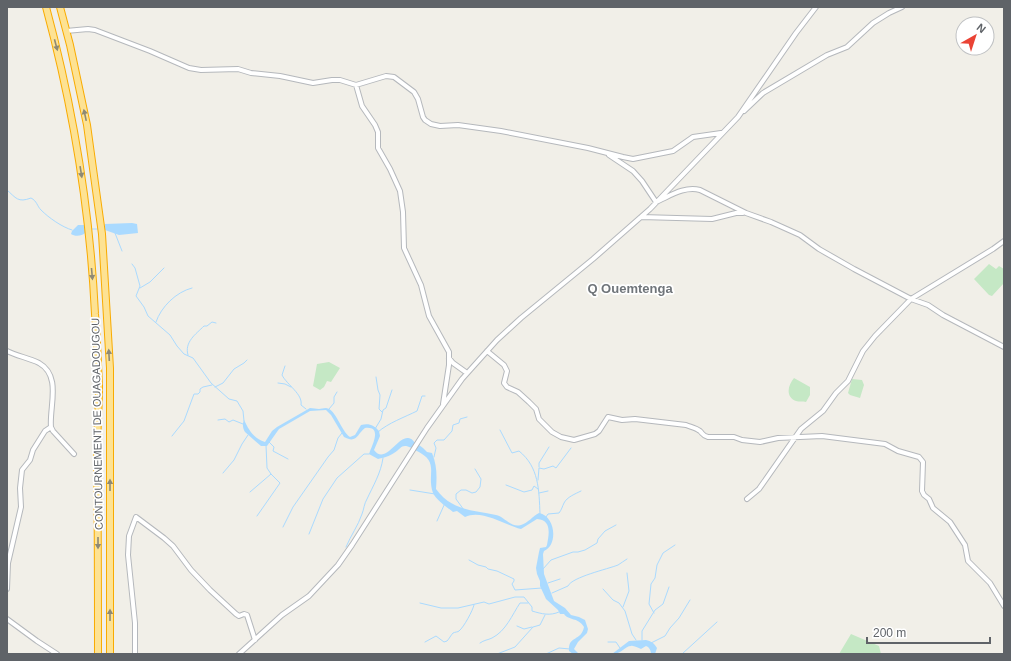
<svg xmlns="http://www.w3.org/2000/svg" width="1011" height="661" font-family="Arial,sans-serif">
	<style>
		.green { fill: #c5e8c5 }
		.water { fill: #aadaff }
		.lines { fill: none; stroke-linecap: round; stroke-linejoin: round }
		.stream { stroke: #aadaff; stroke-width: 1 }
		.minor-casing { stroke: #b5b8bc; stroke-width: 6 }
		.highway-casing { stroke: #f9ab00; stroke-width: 8 }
		.minor { stroke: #fff; stroke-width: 4 }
		.highway { stroke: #fde293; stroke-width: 6 }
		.oneway { fill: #8e8975 }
		.labels { text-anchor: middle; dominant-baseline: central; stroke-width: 3.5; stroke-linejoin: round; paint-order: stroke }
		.street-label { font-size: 11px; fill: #5f6368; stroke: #fff }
		.quarter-label { font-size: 13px; font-weight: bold; fill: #70757a; stroke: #fff }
	</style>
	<rect width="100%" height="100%" fill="#f1efe8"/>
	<path class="green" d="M989,264l7,5 3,-3 5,3v14l-12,13 -3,-1 -15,-16z
		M329,362l11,6 -9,14 -4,-1 -3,6 -4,3 -7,-4 4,-22z
		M794,378l16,9v8l-4,7c-3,-1 -7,0 -10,-1 -11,-4 -8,-16 -2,-23z
		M852,379l10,1 2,5 -4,13 -10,-3 -2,-2z
		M851,634l28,12 2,8h-42z"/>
	<path class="water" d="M132,223l5,1 1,9 -19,2 -14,-5v-6z
		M78,225h7v8c-3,3 -10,4 -14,1l1,-3z
		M310,408c3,0 6,1 9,1 2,0 4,-1 7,-1 10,1 15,23 24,29l5,-2 6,-10c8,-2 13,0 18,6l1,5 -6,14c11,15 23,-13 34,-12 4,0 6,4 8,6l-4,4c-11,-5 -10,0 -18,5 -4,3 -11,5 -16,6l-9,-5c3,-9 14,-28 -4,-26 -8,6 -8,16 -21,9l-13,-22 -5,-5 -16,1 -12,7 -19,11 -12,17h-6l-16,-14c-2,-3 -3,-8 -1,-12 5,10 9,18 21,22l7,-11 5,-4z
		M419,445l4,3 4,4 5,1c5,12 5,23 4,36 16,22 37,21 60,26 9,2 15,13 25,10 7,-2 12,-9 18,-12 17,3 19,33 5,38l-1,3 1,20 10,27 11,7 6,7 8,2 6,3 3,9 -1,4 -9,9 -4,7 5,5h-6l-4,-3c-1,-16 12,-9 15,-24 -6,-10 -15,-6 -20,-13h-4l-2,-4 -12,-11 -6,-13v-5l-3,-7 -1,-6 3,-16 1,-4 6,-1 1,-2c2,-11 5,-25 -10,-26l-16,10c-17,-4 -39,-20 -56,-12l-8,-6 -4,1c-6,-5 -17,-12 -20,-19 -7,-20 8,-31 -18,-43z
		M646,640c5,1 8,3 11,8l-2,6h-4c0,-4 -2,-7 -5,-8l-5,3c-3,-1 -8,-4 -10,-3 -6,0 -9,8 -19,8l17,-13z"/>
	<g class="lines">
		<path class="stream" d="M7,190c9,8 11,13 24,8 6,3 6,8 10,12 8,8 21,17 31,20
			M92,229h6
			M115,233l7,18
			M132,264l3,4 5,18 -4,10 8,11 4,9 22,19 7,11 7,8 9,4 18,25 18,16 8,2 6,10 1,10
			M140,288l10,-6 14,-14
			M156,322c5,-15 20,-30 36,-34
			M188,355c-4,-13 8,-21 16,-29h3l5,-4 4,1
			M285,366l-3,9c5,10 21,19 19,30l5,4
			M376,377l2,13 2,5 -1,14 3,3
			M278,383l7,1 6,3
			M215,387l8,-4 11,-14 10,-6 3,-3
			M329,409l5,-6v-6l3,-5
			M218,420l7,-1 4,3 4,-2 10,4
			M375,429l6,-10 2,-9 3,-2 6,-18
			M500,430l12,23 7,-2c20,16 20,39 21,63
			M378,432c10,-9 27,-15 39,-21l5,-15h3
			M172,436l12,-15 10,-27h4l2,-2v-3l3,-2 9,-2
			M269,442l5,5 -1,4 15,8
			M434,457l2,-9 -2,-5 3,-3h7l8,-9 1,-6 6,-2 1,-4 7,-2
			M539,467v-4l10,-16
			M223,473l11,-13 8,-16 6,-9
			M538,480l1,-12 5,1 9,-3 3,2 15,-20
			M506,485l18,7 8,-2 2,-4 4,3
			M410,490l25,4
			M250,492l21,-18 -4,-6 -1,-23
			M539,493l9,-2
			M464,510l-8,-11v-5l5,-4h5l6,3 4,-1 4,-5 1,-8 -6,-10
			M257,516l23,-33 -9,-9
			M546,517l2,-3 11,-1c3,-4 3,-6 5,-10 3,-6 11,-9 17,-12
			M437,521l8,-18
			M283,527l10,-20 35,-50 6,-7 4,-12 4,-5
			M309,534l14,-35 14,-21 27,-24h5
			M346,547c5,-12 12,-21 16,-33 2,-5 2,-10 5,-15 6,-13 14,-26 16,-41
			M469,560l9,5 8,2 2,2 9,2 17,8v2l-2,3 3,6 27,-2
			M543,569l8,-9 22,-8h5l7,-2 12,-7 1,-4 7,-8 11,-6
			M548,583l12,-4
			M603,589l10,11 6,3 6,8 7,23 4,6
			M552,593l16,-7c4,-9 40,-17 50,-21 3,-2 6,-4 9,-6
			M420,603l21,5h17l26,-6 5,2 26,-7h9l8,10v4c10,3 18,5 27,1
			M623,607l6,-16 -2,-18
			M654,613l-5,-9 2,-20 4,-6 2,-13 6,-12 12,-8
			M517,626l7,3 8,-2
			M642,640v-9l13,-21 8,-6 6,-17
			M425,642l11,-6 8,6 3,-1c2,-2 4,-6 6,-8 2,-1 5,-1 6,-2 5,-4 14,-21 15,-26
			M608,642h8l4,6
			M480,643c4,-3 8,-3 12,-5 14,-7 20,-23 28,-35h8
			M651,643l14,-7 5,-8 9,-10 11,-18
			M497,654l18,-7 18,-20 7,-2 5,-10
			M546,654l13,-6 11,1
			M682,654l35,-32"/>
		<defs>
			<path id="minor" d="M66,31l22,-2 7,1 55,21 39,17 12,2 37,-1 13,4 29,3 33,7 19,-3h8l16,5 30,-9 8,1 20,15 4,7 5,18 2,3 6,4 9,2 18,-1 43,6 87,17 35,9 10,2 40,-8 20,-14 28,-4
				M356,85l6,21 13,19 3,7v16l12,21 10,22 3,21 1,36 17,37 8,31 20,36v13l-6,39
				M744,111l19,-18 64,-38 20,-8 26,-24 16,-10 13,-6
				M609,155l24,16 9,10 14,21c14,-6 28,-16 44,-12l46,23 25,9 29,13 19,14 35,20 57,30 17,6 15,10 61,32
				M641,217l71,2 24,-6h7
				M7,351c10,5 22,7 32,12 23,13 10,44 12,64l2,4 21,23
				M487,351l17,14 3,6 -3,12 3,4 11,5 11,10 7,7 3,10 13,13 9,5 13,3 21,-6 4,-3 9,-14 14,3 13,-1 51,6c5,2 10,3 14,6 3,3 3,5 8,6h26l8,3 18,2 18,-4 44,-2 63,8 13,7 21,6 4,5 -1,29 2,4 5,4 4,9 17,14 15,23 3,16 22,22 14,23
				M449,358l4,5 14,10
				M747,499l12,-10 42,-60 22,-18 13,-18 12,-12 15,-30 12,-15 36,-37 82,-50 11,-8
				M7,589l1,-26 13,-56 -1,-19 2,-18 8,-10 3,-10 12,-19 6,-4
				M7,619l30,22 20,13
				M135,654v-31l-7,-68 1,-19 7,-19 28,21 9,8 18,24 19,20 26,24 3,2 5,-2 3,1 8,25
				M239,654l43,-39 27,-19 29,-31 14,-20 75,-117 35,-49 35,-39 24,-22 72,-59 57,-50 88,-92 58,-84 20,-26"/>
			<path id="highway" d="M46,7c27,100 44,203 49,307 2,23 3,48 4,72 0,22 -2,45 -2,68 1,67 1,133 1,200
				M60,7l10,38 17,80 15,109 8,134v286"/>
		</defs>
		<use href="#minor" class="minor-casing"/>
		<use href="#highway" class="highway-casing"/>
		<use href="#minor" class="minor"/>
		<use href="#highway" class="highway"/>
	</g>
	<defs><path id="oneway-solid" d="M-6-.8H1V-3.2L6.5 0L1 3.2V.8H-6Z"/></defs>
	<g class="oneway">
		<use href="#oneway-solid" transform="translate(56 45) rotate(75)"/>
		<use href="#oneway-solid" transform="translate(85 115) rotate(-102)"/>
		<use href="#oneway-solid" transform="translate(81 172) rotate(81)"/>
		<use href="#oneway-solid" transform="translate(92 274) rotate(85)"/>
		<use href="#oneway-solid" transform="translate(109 355) rotate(-93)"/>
		<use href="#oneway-solid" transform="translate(110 485) rotate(-90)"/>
		<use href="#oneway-solid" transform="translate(98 543) rotate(90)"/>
		<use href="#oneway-solid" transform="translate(110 615) rotate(-90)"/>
	</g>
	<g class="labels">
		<g class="street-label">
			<text transform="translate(97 424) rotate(-91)">CONTOURNEMENT DE OUAGADOUGOU</text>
		</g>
		<g class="quarter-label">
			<text x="630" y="288">Q Ouemtenga</text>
		</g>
	</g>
	<rect width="1011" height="661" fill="none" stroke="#5f6368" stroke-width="16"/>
	<g transform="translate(975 36) rotate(39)"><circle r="19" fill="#ffffff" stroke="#bfc1c3"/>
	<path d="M0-3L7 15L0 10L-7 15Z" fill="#ea4335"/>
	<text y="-6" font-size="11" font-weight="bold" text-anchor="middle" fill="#5f6368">N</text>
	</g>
	<path d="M867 637v6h123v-6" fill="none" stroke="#5f6368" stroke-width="2"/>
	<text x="873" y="637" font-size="12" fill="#5f6368" stroke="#ffffff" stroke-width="3" paint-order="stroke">200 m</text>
</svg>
